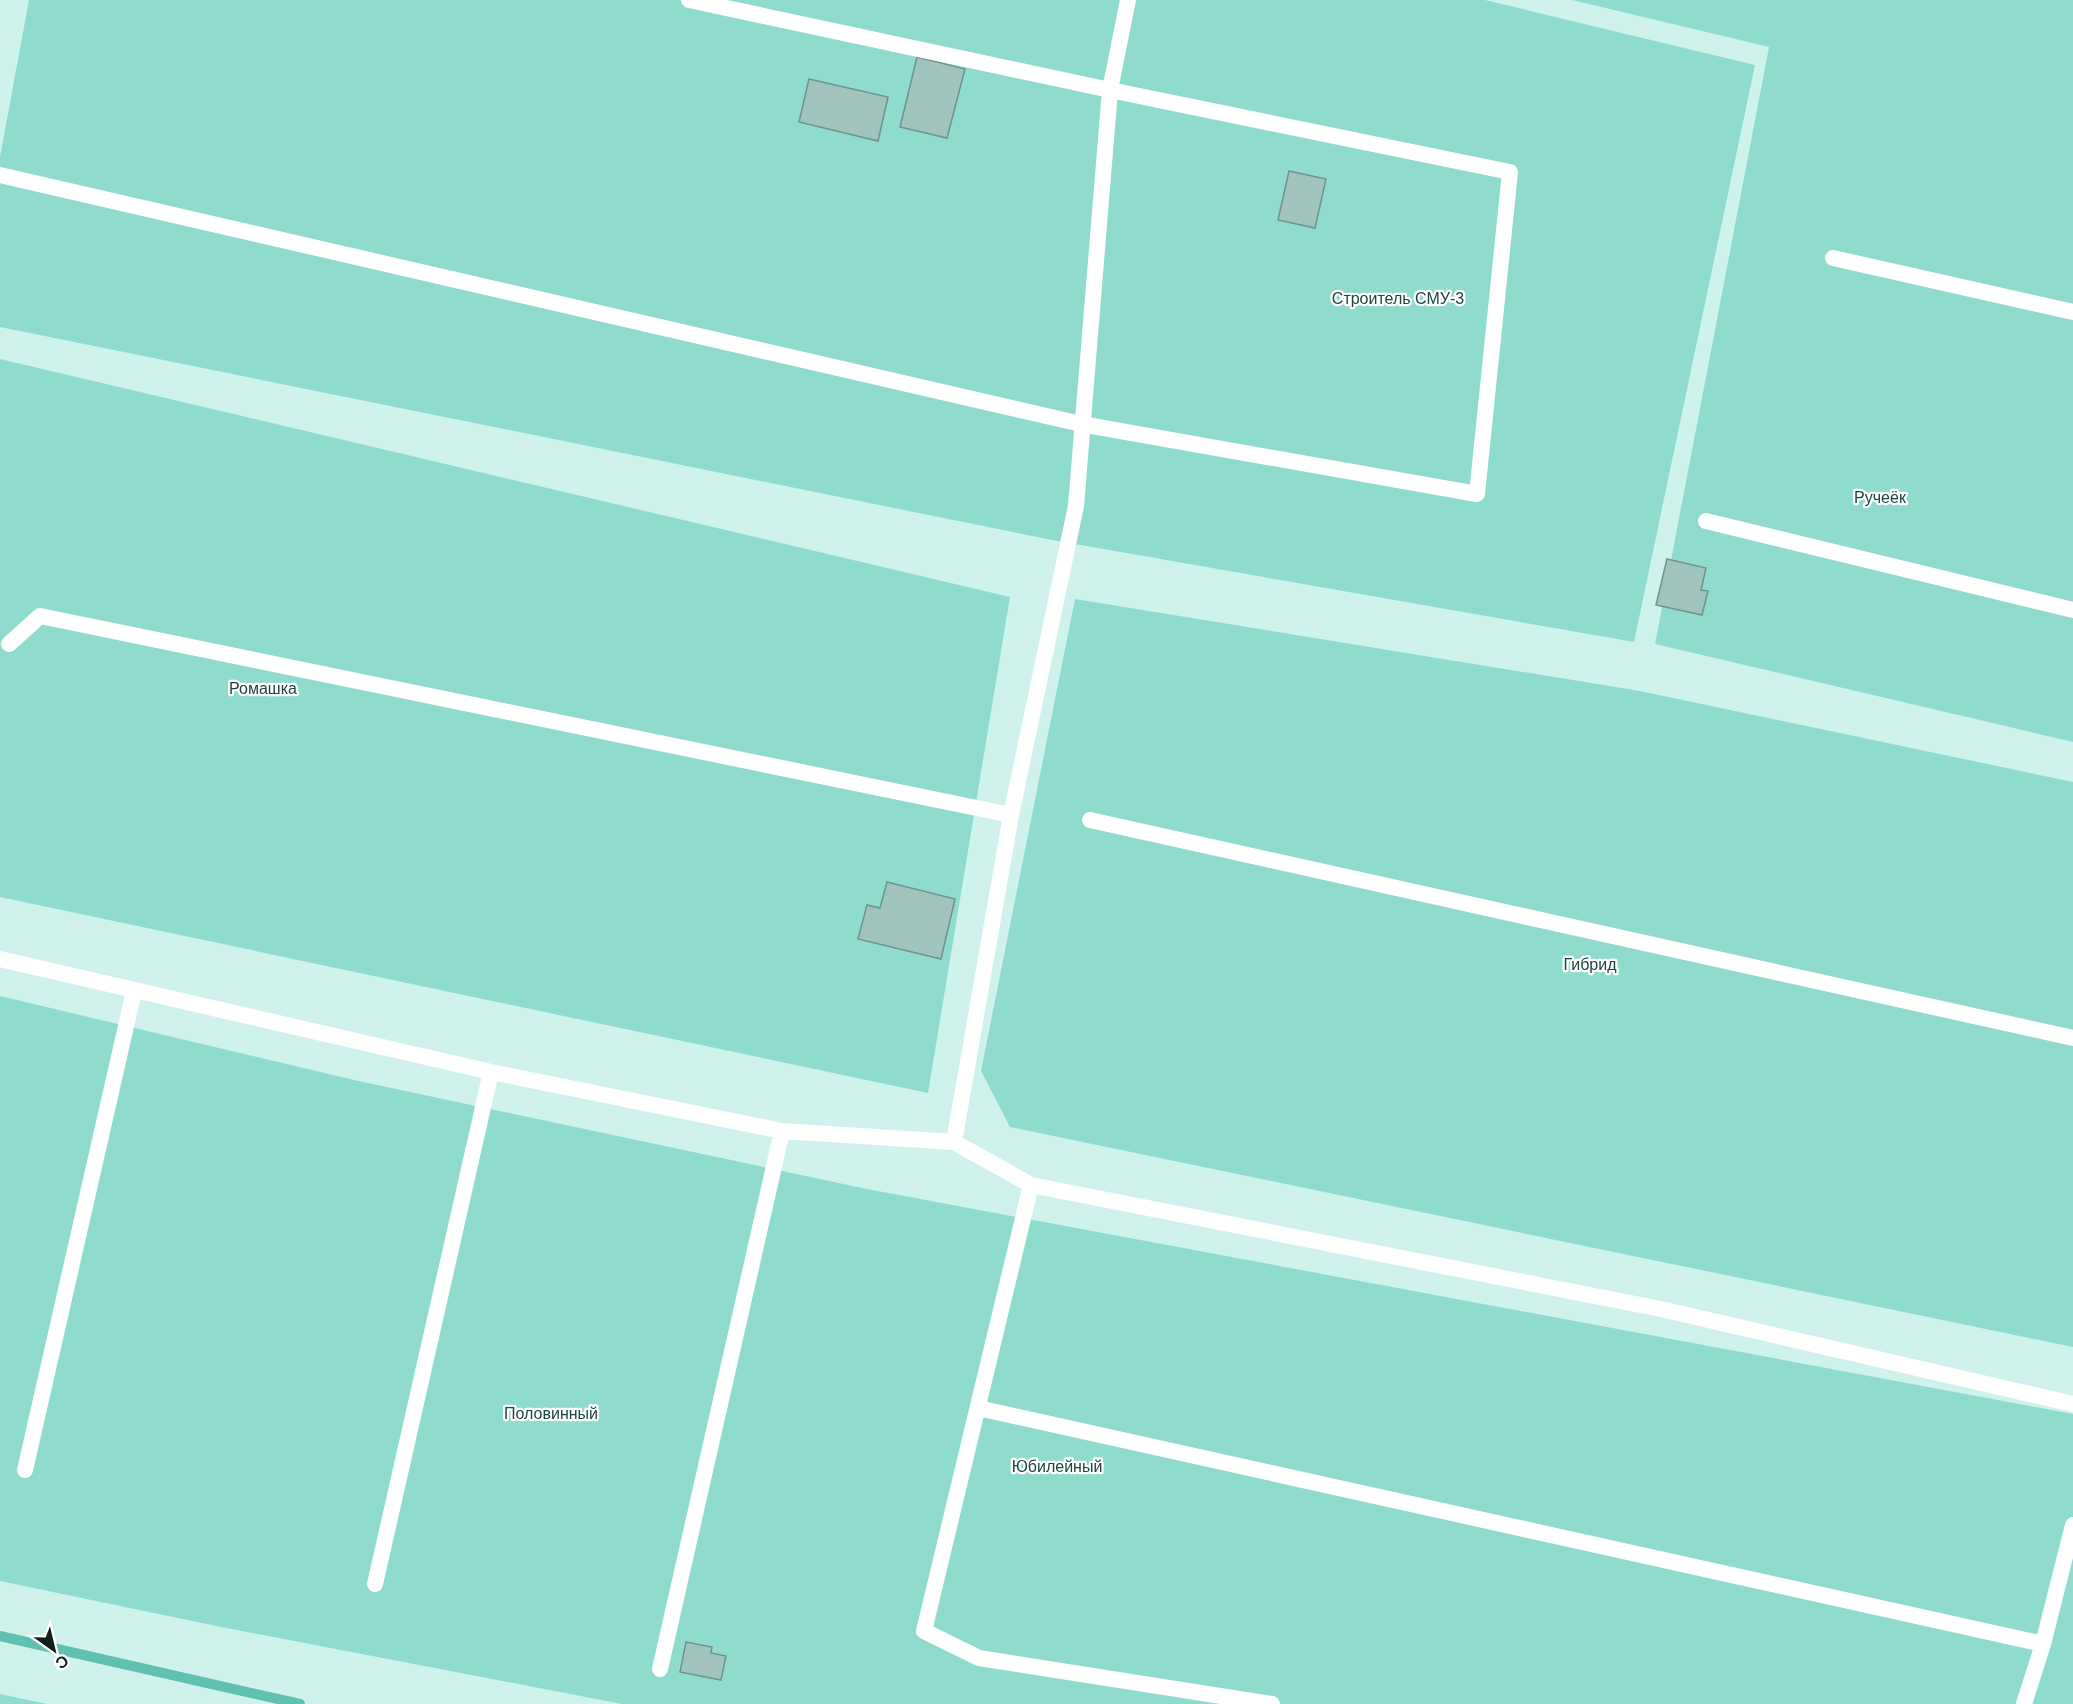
<svg xmlns="http://www.w3.org/2000/svg" width="2073" height="1704" font-family="Helvetica,sans-serif">
	<style>
		.green { fill: #8fdccf }
		.lines { fill: none; stroke-linecap: round; stroke-linejoin: round }
		.stream { stroke: #61c0b1; stroke-width: 10 }
		.building { fill: #a0c4bd; stroke: #70928c; stroke-width: 1.5 }
		.service { stroke: #fff; stroke-width: 16 }
		.labels { text-anchor: middle; dominant-baseline: central; stroke-width: 4.5; stroke-linejoin: round; paint-order: stroke }
		.park-label { font-size: 16px; fill: #1a463f; stroke: #fff }
	</style>
	<rect width="100%" height="100%" fill="#cff3ec"/>
	<path class="green" d="M29,0h1456l270,65 -121,577 -582,-102 -1052,-213v-170z
		M1572,0h501v742l-418,-98 114,-597z
		M0,359l1010,238 -82,496 -928,-196z
		M1075,599l565,92 433,91v565l-1063,-220 -29,-56z
		M0,996l354,84 513,109 1206,225v290h-1451l-401,-77 -221,-46z
		M0,1694l47,10h-47z"/>
	<g class="lines">
		<path class="stream" d="M0,1636l300,68"/>
	</g>
	<path class="building" d="M917,57l48,12 -18,69 -47,-11z
		M809,79l79,18 -10,44 -79,-19z
		M1289,171l37,8 -11,49 -37,-8z
		M1667,559l39,9 -5,22 7,1 -6,24 -46,-10z
		M887,882l68,17 -14,60 -83,-20 9,-34 13,3z
		M686,1642l26,5 -1,6 15,3 -5,24 -41,-8z"/>
	<g class="lines">
		<path class="service" d="M0,175l1081,249 396,70 33,-322 -400,-82 -421,-90
			M1833,258l240,54
			M1706,521l367,89
			M9,644l31,-28 971,199
			M1090,820l983,218
			M0,959l491,113 291,59 172,11 77,43 630,124 412,95
			M954,1142l57,-327 65,-309 34,-416 18,-90
			M1031,1185l-107,446 55,27 293,46
			M978,1408l1065,236
			M25,1470l109,-479
			M375,1584l116,-512
			M660,1669l122,-538
			M2024,1704l19,-60 30,-119"/>
	</g>
	<g class="labels">
		<g class="park-label">
			<text x="1398" y="298">Строитель СМУ-3</text>
			<text x="1880" y="497">Ручеёк</text>
			<text x="263" y="688">Ромашка</text>
			<text x="1590" y="964">Гибрид</text>
			<text x="551" y="1413">Половинный</text>
			<text x="1057" y="1466">Юбилейный</text>
		</g>
	</g>
	<g transform="translate(54 1650) rotate(146)" stroke="#ffffff" stroke-width="4.5" paint-order="stroke">
	<path d="M0-4.5L10 22L0 15L-10 22Z" fill="#101e1c"/>
	<text y="-9" font-size="16" font-weight="bold" text-anchor="middle" fill="#101e1c">С</text>
	</g>
</svg>
